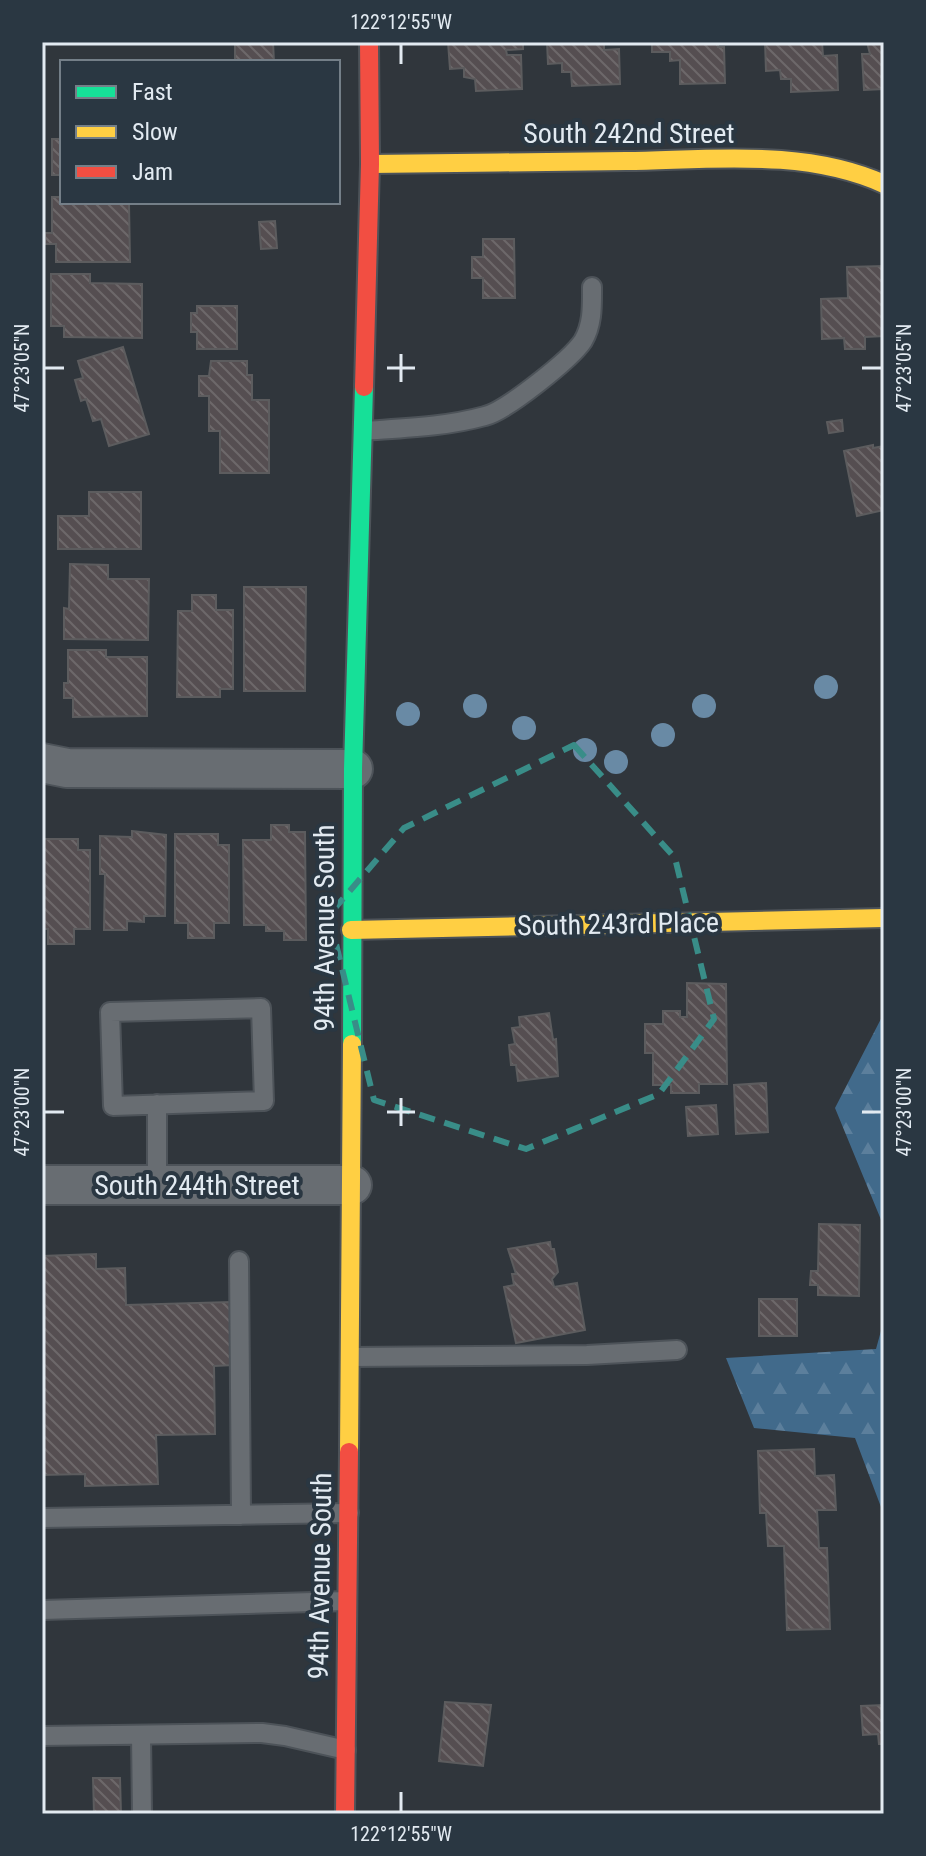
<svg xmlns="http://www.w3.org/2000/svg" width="926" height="1856" font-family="'Roboto Condensed',sans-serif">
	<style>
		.forest { fill: url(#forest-firs) }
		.building { fill: url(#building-back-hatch); stroke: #5c5c5e; stroke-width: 2 }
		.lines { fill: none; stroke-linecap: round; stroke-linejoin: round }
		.lane-casing { stroke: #4d5359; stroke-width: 22 }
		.street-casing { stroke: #4d5359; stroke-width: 42 }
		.fast-casing { stroke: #4d5359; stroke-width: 22 }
		.slow-casing { stroke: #4d5359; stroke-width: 22 }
		.jam-casing { stroke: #4d5359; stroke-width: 22 }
		.lane { stroke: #686d72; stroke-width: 18 }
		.street { stroke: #686d72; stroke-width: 38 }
		.fast { stroke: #16e098; stroke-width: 18 }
		.slow { stroke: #ffcf43; stroke-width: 18 }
		.jam { stroke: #f24e42; stroke-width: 18 }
		.tree { fill: #698aa5 }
		.marked { fill: none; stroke: #398d88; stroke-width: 6; stroke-dasharray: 16 10; stroke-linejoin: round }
		.ticks { fill: none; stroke: #e2eaf1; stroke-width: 3 }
		.labels { text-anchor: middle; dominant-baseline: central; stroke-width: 8; stroke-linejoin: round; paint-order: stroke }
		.street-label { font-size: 28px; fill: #e2eaf1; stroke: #2a3742 }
		.neatline { fill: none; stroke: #e2eaf1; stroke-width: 3 }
		.ticks-label { font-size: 20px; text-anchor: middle; fill: #e2eaf1 }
	</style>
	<defs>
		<pattern id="forest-firs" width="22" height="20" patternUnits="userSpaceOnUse" patternTransform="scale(2)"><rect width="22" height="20" fill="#416a8b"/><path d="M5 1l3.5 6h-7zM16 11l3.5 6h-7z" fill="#5c7f9c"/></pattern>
		<pattern id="building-back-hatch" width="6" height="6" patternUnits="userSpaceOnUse" patternTransform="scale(2)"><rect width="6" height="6" fill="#554e51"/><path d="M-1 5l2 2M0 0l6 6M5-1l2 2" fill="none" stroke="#6d686a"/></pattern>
	</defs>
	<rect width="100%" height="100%" fill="#30363c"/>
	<path class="forest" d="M884,1013v214l-49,-119z
		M884,1320v195l-29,-77 -101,-10 -28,-70 150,-9z"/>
	<path class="building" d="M235,42h38l1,20h-39z
		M448,42h75v7l-17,1 1,5h14l1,34 -46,2 -1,-12 -11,-2v-9l-14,1z
		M547,42h57v8l15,-1 1,35 -48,2 -1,-14h-9v-9l-14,1z
		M652,42h66v5h6l1,36 -45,1v-24l-10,1v-9h-18z
		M765,42h57l1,14 14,-1 1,35 -47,2v-13h-10l-1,-9 -14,1z
		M867,42h17v47l-20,1 -2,-36h8z
		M52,139h10v36h-10z
		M52,197h10v5l67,2 1,58h-74v-18h-11v-11h7z
		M275,221l2,27 -16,1 -2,-27z
		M483,239h31l1,59h-32v-20h-11v-21h11z
		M884,266v70l-19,1v12h-20l-1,-11 -22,1 -1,-40 27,-1 -1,-31z
		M51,274h39v9l52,1v54l-78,-1v-11h-13z
		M197,306h40v43h-40v-17h-6v-19h6z
		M123,347l26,87 -40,12 -8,-27 -8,2 -7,-22 -5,2 -6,-21 8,-2 -5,-17z
		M211,361h36v14h5v25h17v73h-49v-42h-11v-35h-10v-20h10z
		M842,420l1,11 -14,2 -2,-11z
		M873,445v3l11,-2v64l-27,6 -13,-65z
		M89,492h52v57h-83v-33h31z
		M70,564l38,1v14h41l-1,61 -84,-1v-31l5,1z
		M244,587h62l-1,104h-61z
		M192,595h24v15h17v79h-13v8h-43l1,-86h14z
		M68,650h38v7h41v59l-74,1v-19h-9v-15h4z
		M271,825h18v7h16l1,108h-22v-9h-18v-6h-22l-1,-85h28z
		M132,831l34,4 -1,81h-21v6l-17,-1v9h-23l1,-56h-5v-38l32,1z
		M175,834h43v11h11v78h-15v15h-26v-15h-13z
		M42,839h36v11h12v79h-16v15h-26v-15h-6z
		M687,983l39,1 1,100h-28v9h-28v-8h-18v-32h-8v-29h18v-13h17v6h7z
		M549,1013l4,27 3,-1 2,37 -40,5 -2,-16h-5l-2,-20 6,-1 -3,-16 8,-1 -1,-10z
		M766,1083l2,49 -32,2 -2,-49z
		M716,1105l2,29 -30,2 -2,-29z
		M819,1224l41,1 -1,71 -41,-1v-10h-8l1,-14h7z
		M550,1242l1,7h3l4,23 -6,7 2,8 23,-4 8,47 -69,13 -12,-56 10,-2 -2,-11h4l-8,-25z
		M96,1254v15l29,-1 1,37 105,-3 2,63 -19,1 1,68 -59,1 2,49 -73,2v-12l-43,1v-219z
		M759,1299h38v37h-38z
		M814,1449l1,27 19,-1 2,35h-19l2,38h8l3,81 -43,1 -3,-84h-16l-2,-33h-6l-2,-62z
		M445,1702l46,3 -8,61 -44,-5z
		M884,1705v39h-5l-1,-10 -15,1 -2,-29z
		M93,1778h27l1,36h-27z"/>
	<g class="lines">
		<defs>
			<path id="lane" d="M363,431c41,-3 82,-4 122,-15 21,-5 86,-57 98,-75 10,-17 9,-36 9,-54
				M261,1008l3,93 -151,5 -3,-94z
				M157,1104v81
				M239,1261l2,254
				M351,1357l236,-2 90,-5
				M42,1518l307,-5
				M42,1610l305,-9
				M141,1735l1,79
				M42,1736l220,-3 23,3 61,14"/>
			<path id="street" d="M42,763l25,5 286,1
				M42,1185h310"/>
			<path id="fast" d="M352,1044l1,-275 11,-382"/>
			<path id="slow" d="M370,164c85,-1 171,-2 256,-3 85,-1 178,-13 258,23
				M351,930l533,-12
				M349,1452l3,-408"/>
			<path id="jam" d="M364,387l6,-223 -1,-122
				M345,1814l4,-362"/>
		</defs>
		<use href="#lane" class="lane-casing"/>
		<use href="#street" class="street-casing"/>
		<use href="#fast" class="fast-casing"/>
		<use href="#slow" class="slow-casing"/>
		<use href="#jam" class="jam-casing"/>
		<use href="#lane" class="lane"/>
		<use href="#street" class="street"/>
		<use href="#fast" class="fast"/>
		<use href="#slow" class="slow"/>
		<use href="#jam" class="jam"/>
	</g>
	<g class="tree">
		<circle cx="826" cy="687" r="12"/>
		<circle cx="475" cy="706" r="12"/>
		<circle cx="704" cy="706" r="12"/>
		<circle cx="408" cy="714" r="12"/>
		<circle cx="524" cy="728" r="12"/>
		<circle cx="663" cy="735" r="12"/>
		<circle cx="585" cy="750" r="12"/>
		<circle cx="616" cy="762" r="12"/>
	</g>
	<path class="marked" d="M574,745l101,113 39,161 -55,75 -133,55 -152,-49 -45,-185 75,-87z"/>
	<path class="ticks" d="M401,44v20M401,354v28M44,368h20M387,368h28M862,368h20M401,1098v28M44,1112h20M387,1112h28M862,1112h20M401,1792v20"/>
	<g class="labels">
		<g class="street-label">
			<text x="629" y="133">South 242nd Street</text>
			<text transform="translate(618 924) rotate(-1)">South 243rd Place</text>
			<text transform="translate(324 928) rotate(-90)">94th Avenue South</text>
			<text x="197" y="1185">South 244th Street</text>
			<text transform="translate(320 1576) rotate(-89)">94th Avenue South</text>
		</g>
	</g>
	<rect width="926" height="1856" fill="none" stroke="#2a3742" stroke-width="88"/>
	<rect x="60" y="60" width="280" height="144" fill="#2a3742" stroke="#747f88" stroke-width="2"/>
	<rect x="76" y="86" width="40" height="12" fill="#16e098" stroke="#747f88" stroke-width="2"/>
	<text x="132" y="100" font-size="24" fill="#e2eaf1">Fast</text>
	<rect x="76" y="126" width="40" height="12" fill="#ffcf43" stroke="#747f88" stroke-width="2"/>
	<text x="132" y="140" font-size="24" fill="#e2eaf1">Slow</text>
	<rect x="76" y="166" width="40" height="12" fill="#f24e42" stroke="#747f88" stroke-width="2"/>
	<text x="132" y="180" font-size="24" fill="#e2eaf1">Jam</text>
	<rect x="44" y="44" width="838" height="1768" class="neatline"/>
	<g class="ticks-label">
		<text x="401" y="29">122°12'55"W</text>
		<text transform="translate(22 368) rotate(-90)" y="7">47°23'05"N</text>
		<text transform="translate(904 368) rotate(-90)" y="7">47°23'05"N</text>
		<text transform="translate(22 1112) rotate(-90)" y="7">47°23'00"N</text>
		<text transform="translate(904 1112) rotate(-90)" y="7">47°23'00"N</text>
		<text x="401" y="1841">122°12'55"W</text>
	</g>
</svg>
